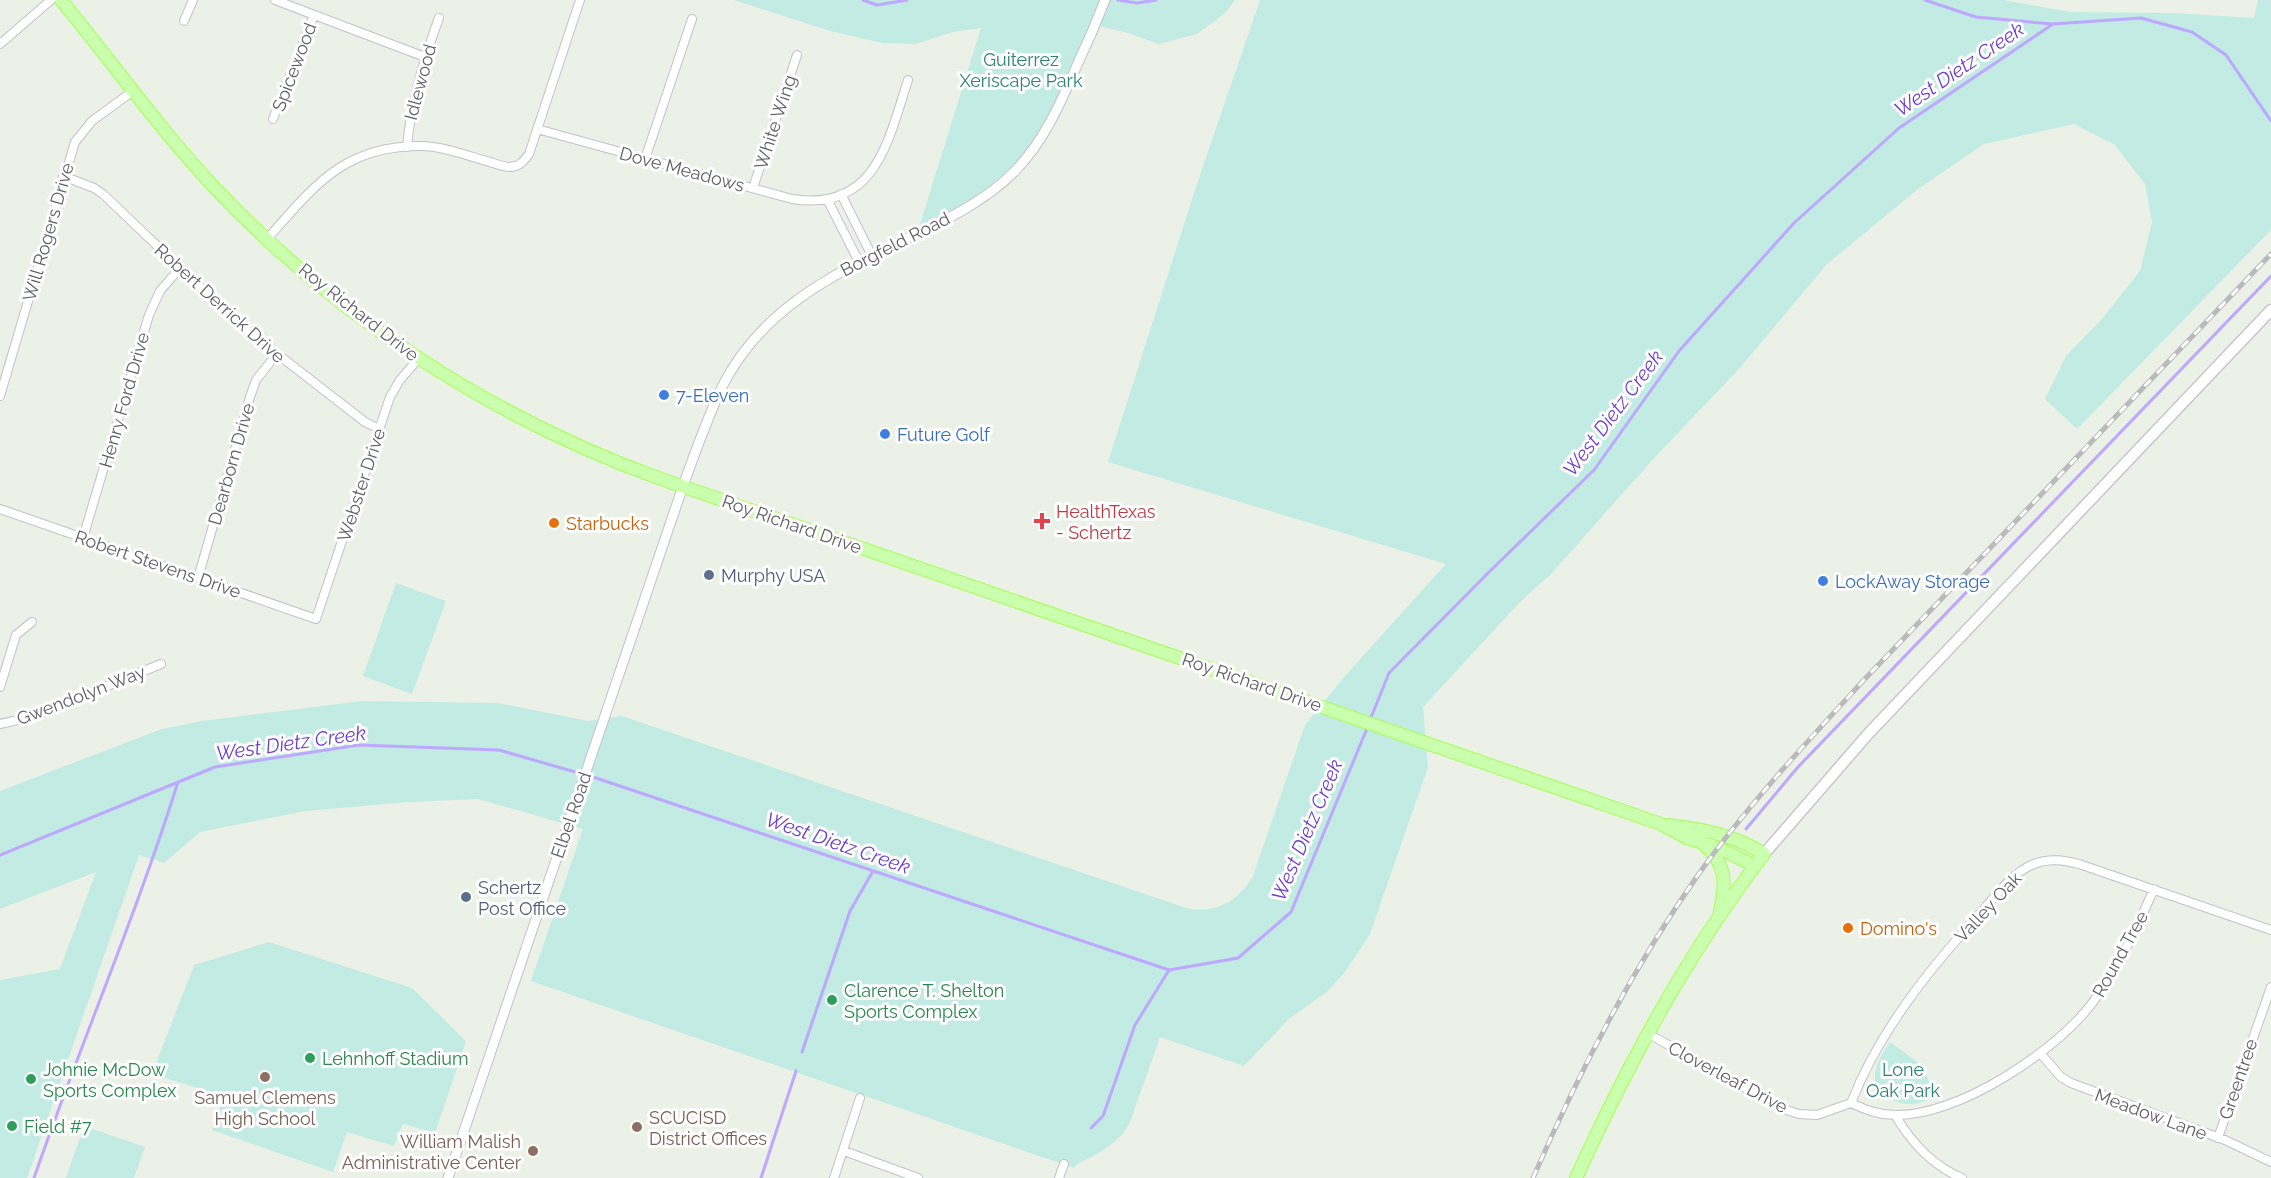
<svg xmlns="http://www.w3.org/2000/svg" width="2271" height="1178" font-family="Raleway,sans-serif">
	<style>
		.green { fill: #c1ebe3 }
		.lines { fill: none; stroke-linecap: round; stroke-linejoin: round }
		.stream { stroke: #bea8ff; stroke-width: 3 }
		.minor-casing { stroke: #c3c0c8; stroke-width: 10 }
		.tertiary-casing { stroke: #c3c0c8; stroke-width: 11 }
		.secondary-casing { stroke: #c9c4cf; stroke-width: 13 }
		.primary-casing { stroke: #a3ff51; stroke-width: 14 }
		.minor { stroke: #fff; stroke-width: 8 }
		.tertiary { stroke: #fff; stroke-width: 9 }
		.secondary { stroke: #fff; stroke-width: 10 }
		.primary { stroke: #caffad; stroke-width: 12 }
		.rail-casing { stroke: #bab9bb; stroke-width: 5 }
		.rail { stroke: #fff; stroke-width: 3; stroke-dasharray: 9; stroke-linecap: butt }
		.shop-dot { fill: #3f7fe0; stroke: #fff; stroke-width: 2 }
		.health-dot { fill: #e0444e; stroke: #fff; stroke-width: 2 }
		.food-dot { fill: #e8710a; stroke: #fff; stroke-width: 2 }
		.service-dot { fill: #5c6f8a; stroke: #fff; stroke-width: 2 }
		.leisure-dot { fill: #2e9e5b; stroke: #fff; stroke-width: 2 }
		.education-dot { fill: #8d6e63; stroke: #fff; stroke-width: 2 }
		.labels { text-anchor: middle; dominant-baseline: central; stroke-width: 6; stroke-linejoin: round; paint-order: stroke }
		.park-label { font-size: 18px; fill: #2b8174; stroke: #fff }
		.street-label { font-size: 18px; fill: #615d68; stroke: #fff }
		.shop-label { font-size: 18px; fill: #366cbe; stroke: #fff; text-anchor: start }
		.health-label { font-size: 18px; fill: #be3a42; stroke: #fff; text-anchor: start }
		.food-label { font-size: 18px; fill: #c56008; stroke: #fff; text-anchor: start }
		.service-label { font-size: 18px; fill: #4e5e75; stroke: #fff; text-anchor: start }
		.leisure-label { font-size: 18px; fill: #27864d; stroke: #fff; text-anchor: start }
		.education-label { font-size: 18px; fill: #785e54; stroke: #fff }
		.water-label { font-size: 20px; font-style: italic; fill: #6c3ed0; stroke: #fff }
	</style>
	<rect width="100%" height="100%" fill="#ebf1e6"/>
	<path class="green" d="M734,0h501l-10,13 -28,21 -38,10 -31,-11 -33,-8 -33,78 -55,76 -90,55 64,-206 -28,4 -38,12 -32,-1 -53,-12z
		M1260,0h743l67,12 102,1 82,5 4,-18h13v230l-194,199 -32,-30 21,-43 36,-37 38,-48 12,-49 -7,-38 -30,-39 -41,-21 -90,20 -66,45 -91,75 -88,105 -84,88 -105,118 -28,25 -99,107 5,60 -58,167 -25,38 -17,19 -38,27 -46,48 -84,-29 -30,85c-12,23 -31,31 -53,42l-3,4 -543,-187 52,-152 -105,-30 -69,3 -104,9 -105,21 -36,31 -25,-8 -112,323h-27v-198l60,-11 36,-97 -96,37v-118l162,-62 40,-8 161,-20 135,2 90,18 34,-5 564,192c30,6 52,-6 67,-32l52,-151 40,-49 101,-112 -338,-102 88,-275z
		M396,583l50,18 -34,93 -49,-18z
		M269,942l143,46 54,53 -31,92 -32,-9 -9,22 -47,-14 -14,40 -121,-42 12,-34 -72,-22 42,-109z
		M1890,1042l33,24 12,31c-7,3 -16,7 -24,7 -15,1 -34,-9 -36,-26 -1,-13 9,-26 15,-36z
		M84,1126l61,21 -11,31h-68z"/>
	<g class="lines">
		<path class="stream" d="M863,0l14,5 30,-5
			M1118,0l19,3 19,-3
			M1925,0l51,17 76,7
			M1370,720l19,-47 101,-102 104,-101 85,-119 115,-128 105,-95 154,-104 88,-6 51,14 34,23 45,66
			M1746,829l52,-62 473,-491
			M0,855l215,-88 144,-22 140,5 97,28 573,192 69,-12 53,-46 77,-186
			M802,1052l48,-141 23,-40
			M1091,1128l12,-12 32,-91 34,-55
			M34,1178c46,-133 102,-262 144,-396
			M761,1178l35,-107"/>
		<defs>
			<path id="minor" d="M275,0l150,57
				M184,21l9,-21
				M0,44l51,-44
				M273,119l41,-104
				M537,129l255,70c84,13 96,-58 116,-119
				M407,147c4,-45 16,-86 32,-129
				M645,159l47,-140
				M63,176l31,12 9,6 137,131 125,97 14,7
				M753,188l44,-133
				M841,194l31,62
				M827,199l32,63
				M268,238c47,-53 76,-92 152,-92 21,0 43,8 63,14 9,2 19,7 27,7 9,0 14,-6 19,-13l51,-154
				M0,396l75,-254 17,-21 41,-30
				M0,509l316,110 74,-222 10,-17 19,-22
				M83,538l66,-223 11,-24 19,-22
				M198,578l52,-181 6,-17 20,-25
				M0,687l16,-52 16,-13
				M0,724l31,-7 130,-53
				M1647,1033l136,76 16,5 18,1 34,-12c15,7 28,12 44,12 62,2 162,-64 198,-113 26,-35 43,-73 61,-113
				M2040,1053l21,24 10,6 154,57 46,22
				M1851,1103c28,-72 80,-136 132,-193 14,-16 30,-38 51,-46 15,-6 29,-4 45,0l192,66
				M1895,1115c16,27 38,51 67,63
				M2218,1138l53,-151
				M844,1151l74,27
				M834,1178l26,-80
				M1059,1178l5,-14"/>
			<path id="tertiary" d="M448,1178l235,-692c12,-33 24,-68 40,-101 38,-74 105,-108 176,-143 40,-19 84,-38 116,-71 30,-31 46,-69 63,-108 10,-21 19,-42 27,-63"/>
			<path id="secondary" d="M1764,854l105,-121 402,-423"/>
			<path id="primary" d="M61,0c51,62 97,127 152,186 123,131 279,232 448,293l1000,345 26,14 32,10 36,18
				M1705,846c22,18 21,39 15,65
				M1576,1178c53,-116 110,-222 188,-324 -29,-19 -62,-25 -96,-29"/>
		</defs>
		<use href="#minor" class="minor-casing"/>
		<use href="#tertiary" class="tertiary-casing"/>
		<use href="#secondary" class="secondary-casing"/>
		<use href="#primary" class="primary-casing"/>
		<use href="#minor" class="minor"/>
		<use href="#tertiary" class="tertiary"/>
		<use href="#secondary" class="secondary"/>
		<use href="#primary" class="primary"/>
		<defs>
			<path id="rail" d="M1533,1178c46,-106 99,-209 165,-303 49,-69 108,-132 165,-194l408,-427"/>
		</defs>
		<use href="#rail" class="rail-casing"/>
		<use href="#rail" class="rail"/>
	</g>
	<g class="shop-dot">
		<circle cx="664" cy="395" r="6"/>
		<circle cx="885" cy="434" r="6"/>
		<circle cx="1823" cy="581" r="6"/>
	</g>
	<path class="health-dot" d="M1039 512h6v6h6v6h-6v6h-6v-6h-6v-6h6z"/>
	<g class="food-dot">
		<circle cx="554" cy="523" r="6"/>
		<circle cx="1848" cy="928" r="6"/>
	</g>
	<g class="service-dot">
		<circle cx="709" cy="575" r="6"/>
		<circle cx="466" cy="897" r="6"/>
	</g>
	<g class="leisure-dot">
		<circle cx="832" cy="1000" r="6"/>
		<circle cx="310" cy="1058" r="6"/>
		<circle cx="31" cy="1079" r="6"/>
		<circle cx="12" cy="1126" r="6"/>
	</g>
	<g class="education-dot">
		<circle cx="265" cy="1077" r="6"/>
		<circle cx="637" cy="1127" r="6"/>
		<circle cx="533" cy="1151" r="6"/>
	</g>
	<g class="labels">
		<g class="park-label">
			<text x="1021" y="59">Guiterrez<tspan x="1021" dy="21">Xeriscape Park</tspan></text>
			<text x="1903" y="1069">Lone<tspan x="1903" dy="21">Oak Park</tspan></text>
		</g>
		<g class="street-label">
			<text transform="translate(294 67) rotate(-69)">Spicewood</text>
			<text transform="translate(420 82) rotate(-75)">Idlewood</text>
			<text transform="translate(775 122) rotate(-72)">White Wing</text>
			<text transform="translate(682 169) rotate(15)">Dove Meadows</text>
			<text transform="translate(48 232) rotate(-74)">Will Rogers Drive</text>
			<text transform="translate(895 244) rotate(-27)">Borgfeld Road</text>
			<text transform="translate(220 303) rotate(42)">Robert Derrick Drive</text>
			<text transform="translate(359 312) rotate(38)">Roy Richard Drive</text>
			<text transform="translate(124 400) rotate(-74)">Henry Ford Drive</text>
			<text transform="translate(231 464) rotate(-74)">Dearborn Drive</text>
			<text transform="translate(361 485) rotate(-72)">Webster Drive</text>
			<text transform="translate(792 524) rotate(19)">Roy Richard Drive</text>
			<text transform="translate(158 564) rotate(19)">Robert Stevens Drive</text>
			<text transform="translate(1252 682) rotate(19)">Roy Richard Drive</text>
			<text transform="translate(81 695) rotate(-21)">Gwendolyn Way</text>
			<text transform="translate(571 815) rotate(-71)">Elbel Road</text>
			<text transform="translate(1988 907) rotate(-47)">Valley Oak</text>
			<text transform="translate(2120 954) rotate(-61)">Round Tree</text>
			<text transform="translate(1728 1077) rotate(28)">Cloverleaf Drive</text>
			<text transform="translate(2238 1079) rotate(-71)">Greentree</text>
			<text transform="translate(2151 1114) rotate(20)">Meadow Lane</text>
		</g>
		<g class="shop-label">
			<text x="676" y="395">7-Eleven</text>
			<text x="897" y="434">Future Golf</text>
			<text x="1835" y="581">LockAway Storage</text>
		</g>
		<g class="health-label">
			<text x="1056" y="511">HealthTexas<tspan x="1056" dy="21">- Schertz</tspan></text>
		</g>
		<g class="food-label">
			<text x="566" y="523">Starbucks</text>
			<text x="1860" y="928">Domino's</text>
		</g>
		<g class="service-label">
			<text x="721" y="575">Murphy USA</text>
			<text x="478" y="887">Schertz<tspan x="478" dy="21">Post Office</tspan></text>
		</g>
		<g class="leisure-label">
			<text x="844" y="990">Clarence T. Shelton<tspan x="844" dy="21">Sports Complex</tspan></text>
			<text x="322" y="1058">Lehnhoff Stadium</text>
			<text x="43" y="1069">Johnie McDow<tspan x="43" dy="21">Sports Complex</tspan></text>
			<text x="24" y="1126">Field #7</text>
		</g>
		<g class="education-label">
			<text x="265" y="1097">Samuel Clemens<tspan x="265" dy="21">High School</tspan></text>
			<text x="649" y="1117" text-anchor="start">SCUCISD<tspan x="649" dy="21">District Offices</tspan></text>
			<text x="521" y="1141" text-anchor="end">William Malish<tspan x="521" dy="21">Administrative Center</tspan></text>
		</g>
		<g class="water-label">
			<text transform="translate(1959 69) rotate(-34)">West Dietz Creek</text>
			<text transform="translate(1613 413) rotate(-53)">West Dietz Creek</text>
			<text transform="translate(291 743) rotate(-8)">West Dietz Creek</text>
			<text transform="translate(1307 830) rotate(-67)">West Dietz Creek</text>
			<text transform="translate(838 843) rotate(19)">West Dietz Creek</text>
		</g>
	</g>
</svg>
